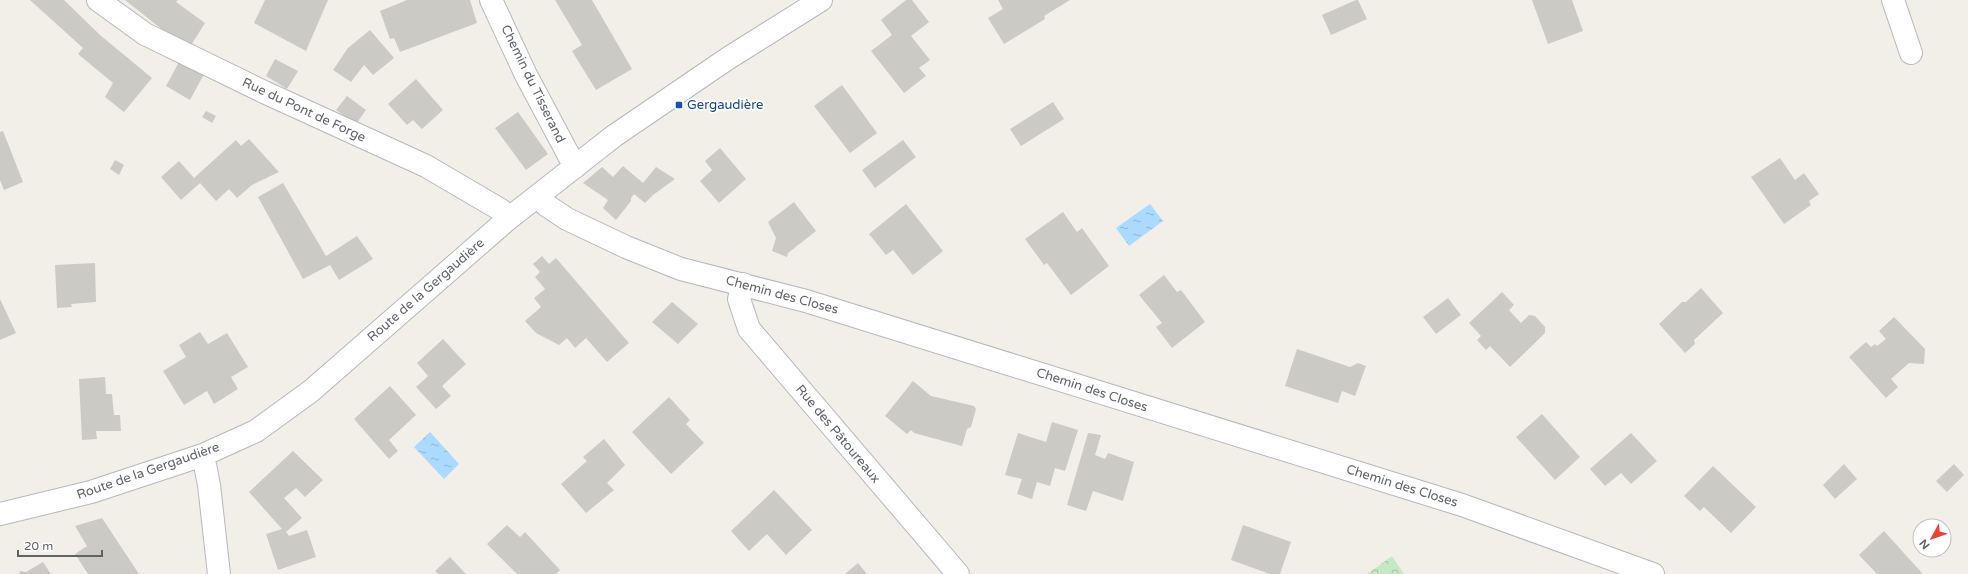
<svg xmlns="http://www.w3.org/2000/svg" width="1968" height="574" font-family="'Varela Round',sans-serif">
	<style>
		.forest { fill: url(#forest-crowns) }
		.water { fill: url(#water-ripples) }
		.building { fill: #cccac5 }
		.lines { fill: none; stroke-linecap: round; stroke-linejoin: round }
		.minor-casing { stroke: #b5b8bc; stroke-width: 24 }
		.minor { stroke: #fff; stroke-width: 22 }
		.transit-dot { fill: #1a4fb4; stroke: #fff; stroke-width: 1.5 }
		.labels { text-anchor: middle; dominant-baseline: central; stroke-width: 3.5; stroke-linejoin: round; paint-order: stroke }
		.street-label { font-size: 13px; fill: #5f6368; stroke: #fff }
		.transit-label { font-size: 13px; fill: #164399; stroke: #fff; text-anchor: start }
	</style>
	<defs>
		<pattern id="forest-crowns" width="20" height="18" patternUnits="userSpaceOnUse"><rect width="20" height="18" fill="#c5e8c5"/><path d="M2 6a3 3 0 1 1 6 0M12 15a3 3 0 1 1 6 0" fill="none" stroke="#a3c0a4"/></pattern>
		<pattern id="water-ripples" width="26" height="14" patternUnits="userSpaceOnUse"><rect width="26" height="14" fill="#aadaff"/><path d="M2 4q2-2 4 0t4 0M15 11q2-2 4 0t4 0" fill="none" stroke="#8eb4d2"/></pattern>
	</defs>
	<rect width="100%" height="100%" fill="#f1efe8"/>
	<path class="forest" d="M1392,556l12,18h-37z"/>
	<path class="water" d="M1150,204l13,17 -34,25 -13,-18z
		M430,432l29,32 -15,15 -30,-32z"/>
	<path class="building" d="M30,0h34l36,35 52,43 -28,34 -19,-15 8,-14 -35,-29 5,-6z
		M125,0h53l-2,2 29,21 -17,27z
		M265,0h63l-22,51 -52,-28z
		M407,0h63l7,23 -77,29 -6,-14 -4,1 -10,-28z
		M555,0h37l40,69 -36,21 -24,-39 10,-6z
		M906,0h6l17,22 -18,14 19,24 -11,8 7,8 -22,17 -33,-42 21,-16 -11,-15z
		M998,0h72l-26,16 1,3 -41,25 -16,-26 15,-9z
		M1356,0h2l9,19 -36,16 -9,-20z
		M1532,0h40l11,31 -35,13z
		M370,30l24,28 -21,17 -9,-10 -13,17 -18,-12 15,-22z
		M275,59l23,12 -11,18 -21,-13z
		M179,62l25,12 -14,26 -24,-14z
		M416,79l27,31 -21,19 -9,-9 -6,5 -19,-21z
		M842,85l35,48 -27,20 -36,-47z
		M347,96l19,14 -10,14 -20,-14z
		M1053,102l11,17 -43,27 -11,-17z
		M206,111l10,5 -4,7 -10,-6z
		M518,112l30,42 -22,16 -31,-42z
		M3,131l20,51 -19,8 -4,-10v-48z
		M249,139l30,33 -27,13 -15,13 -8,-9 -13,12 -16,-18 -19,17 -20,-23 18,-16 15,17 42,-38 5,6z
		M903,140l13,17 -41,31 -13,-18z
		M720,148l26,31 -27,24 -19,-22 12,-11 -7,-9z
		M1780,158l15,22 9,-7 15,21 -10,7 2,4 -27,19 -33,-47z
		M115,160l9,5 -5,10 -9,-6z
		M623,166l20,17 13,-16 19,12 -22,16 -8,8 -11,-9 -3,4v3l-15,19 -13,-12 5,-8 -25,-17 19,-16 11,10z
		M283,183l43,73 31,-20 16,23 -34,21 -9,-15 -27,14 -45,-82z
		M794,202l22,29 -28,22 -1,4 -15,-6 4,-13 -8,-16z
		M906,204l37,47 -30,24 -20,-25 -7,5 -17,-21z
		M1063,212l14,20 5,-4 27,38 -38,29 -24,-32 -3,2 -19,-26z
		M542,256l7,8 7,-6 73,85 -22,19 -21,-24 -11,10 -8,-10 -8,7 -23,-12 -11,-12 16,-14 -7,-9 11,-9 -10,-12 5,-5 -7,-8z
		M95,263l1,39 -25,2 1,3 -15,1 -2,-43z
		M1164,275l13,17 4,-2 24,32 -33,26 -16,-21 6,-4 -23,-28z
		M1701,288l22,25 -29,27 1,4 -10,9 -26,-29 23,-22h4z
		M1502,292l12,13 -5,5 12,13 8,-8 6,1 10,11v6l-35,34 -20,-21 -4,4 -9,-10 4,-4 -12,-13z
		M1448,298l13,17 -25,19 -13,-17z
		M0,299l16,34 -16,7z
		M672,302l26,22 -20,20 -26,-22z
		M1894,317l31,32 -1,15 -15,-1 -18,16 7,8 -12,11 -37,-41 17,-15 5,5 4,-3 2,2 9,-7 -7,-8z
		M200,332l8,12 19,-11 21,34 -17,10 7,12 -24,15 -7,-13 -23,14 -21,-34 23,-14 -7,-12z
		M443,339l23,25 -24,22 9,10 -15,13 -20,-22 12,-11 -11,-13z
		M1297,349l53,18 8,-4 8,3 -11,30 -13,-5 -4,12 -53,-17z
		M105,377l1,17h6l2,21h6l1,16h-25l1,8 -15,1 -3,-61z
		M913,381l18,15 43,10 2,3 -5,18 -4,2 -5,17 -48,-13 -3,-3 -4,4 -22,-18z
		M390,386l26,29 -27,25 9,11 -9,8 -35,-40z
		M669,397l21,23 -4,4 18,19 -33,31 -39,-42z
		M1542,414l38,43 -25,23 -39,-43z
		M1052,422l26,8 -13,41 -10,-3 -5,18 -13,-4 -5,17 -15,-5 5,-15 -17,-4 13,-42 28,9z
		M1088,433l13,2 -6,20 10,4 3,-6 26,9 -11,39 -30,-10 -7,20 -19,-6z
		M1631,433l26,28 -26,23 -10,-11 -16,13 -15,-17z
		M604,439l21,26 -18,18 7,7 -28,23 -25,-29 26,-23 -4,-4z
		M293,451l30,29 -18,17 -9,-9 -12,10 18,20 -16,14 3,4 18,-6 9,27 -38,13 -12,-36 16,-5 -33,-37z
		M1844,464l13,15 -22,20 -12,-14z
		M1954,464l10,11 -17,17 -11,-11z
		M1713,466l43,41 -25,26 -27,-26 -4,4 -16,-15z
		M774,490l38,40 -26,25 -19,-21 -18,17 -18,-20z
		M102,518l37,56h-51l-13,-20 12,-8 -12,-20z
		M507,525l13,12 5,-5 35,38 -4,4h-39l-30,-30z
		M1243,525l48,17 -11,32h-10l-39,-14z
		M1884,531l38,42 -1,1h-44l-18,-19z
		M450,557l16,17h-28l-3,-3z
		M43,562l8,12h-32l1,-3 6,1z
		M858,563l9,11h-22z"/>
	<g class="lines">
		<defs>
			<path id="minor" d="M98,0l47,34 119,58 162,74 75,44 7,9
				M491,0l35,75 49,92
				M1893,0l18,53
				M539,195l7,10 21,14 59,28 55,22 125,32 656,204 191,69
				M743,284l-4,15 10,30 209,245
				M203,455l6,30 10,89
				M0,514l91,-22 112,-37 53,-24 55,-40 197,-172 106,-83 113,-77 94,-59"/>
		</defs>
		<use href="#minor" class="minor-casing"/>
		<use href="#minor" class="minor"/>
	</g>
	<rect class="transit-dot" x="675" y="101" width="8" height="8" rx="2"/>
	<g class="labels">
		<g class="street-label">
			<text transform="translate(533 84) rotate(64)">Chemin du Tisserand</text>
			<text transform="translate(304 110) rotate(25)">Rue du Pont de Forge</text>
			<text transform="translate(426 290) rotate(-41)">Route de la Gergaudière</text>
			<text transform="translate(782 295) rotate(15)">Chemin des Closes</text>
			<text transform="translate(1092 390) rotate(18)">Chemin des Closes</text>
			<text transform="translate(838 434) rotate(50)">Rue des Pâtoureaux</text>
			<text transform="translate(148 471) rotate(-19)">Route de la Gergaudière</text>
			<text transform="translate(1402 486) rotate(17)">Chemin des Closes</text>
		</g>
		<g class="transit-label">
			<text x="687" y="105">Gergaudière</text>
		</g>
	</g>
	<g transform="translate(1932 538) rotate(230)"><circle r="19" fill="#ffffff" stroke="#bfc1c3"/>
	<path d="M0-3L7 15L0 10L-7 15Z" fill="#ea4335"/>
	<text y="-6" font-size="11" font-weight="bold" text-anchor="middle" fill="#5f6368">N</text>
	</g>
	<path d="M18 550v6h84v-6" fill="none" stroke="#5f6368" stroke-width="2"/>
	<text x="24" y="550" font-size="12" fill="#5f6368" stroke="#ffffff" stroke-width="3" paint-order="stroke">20 m</text>
</svg>
